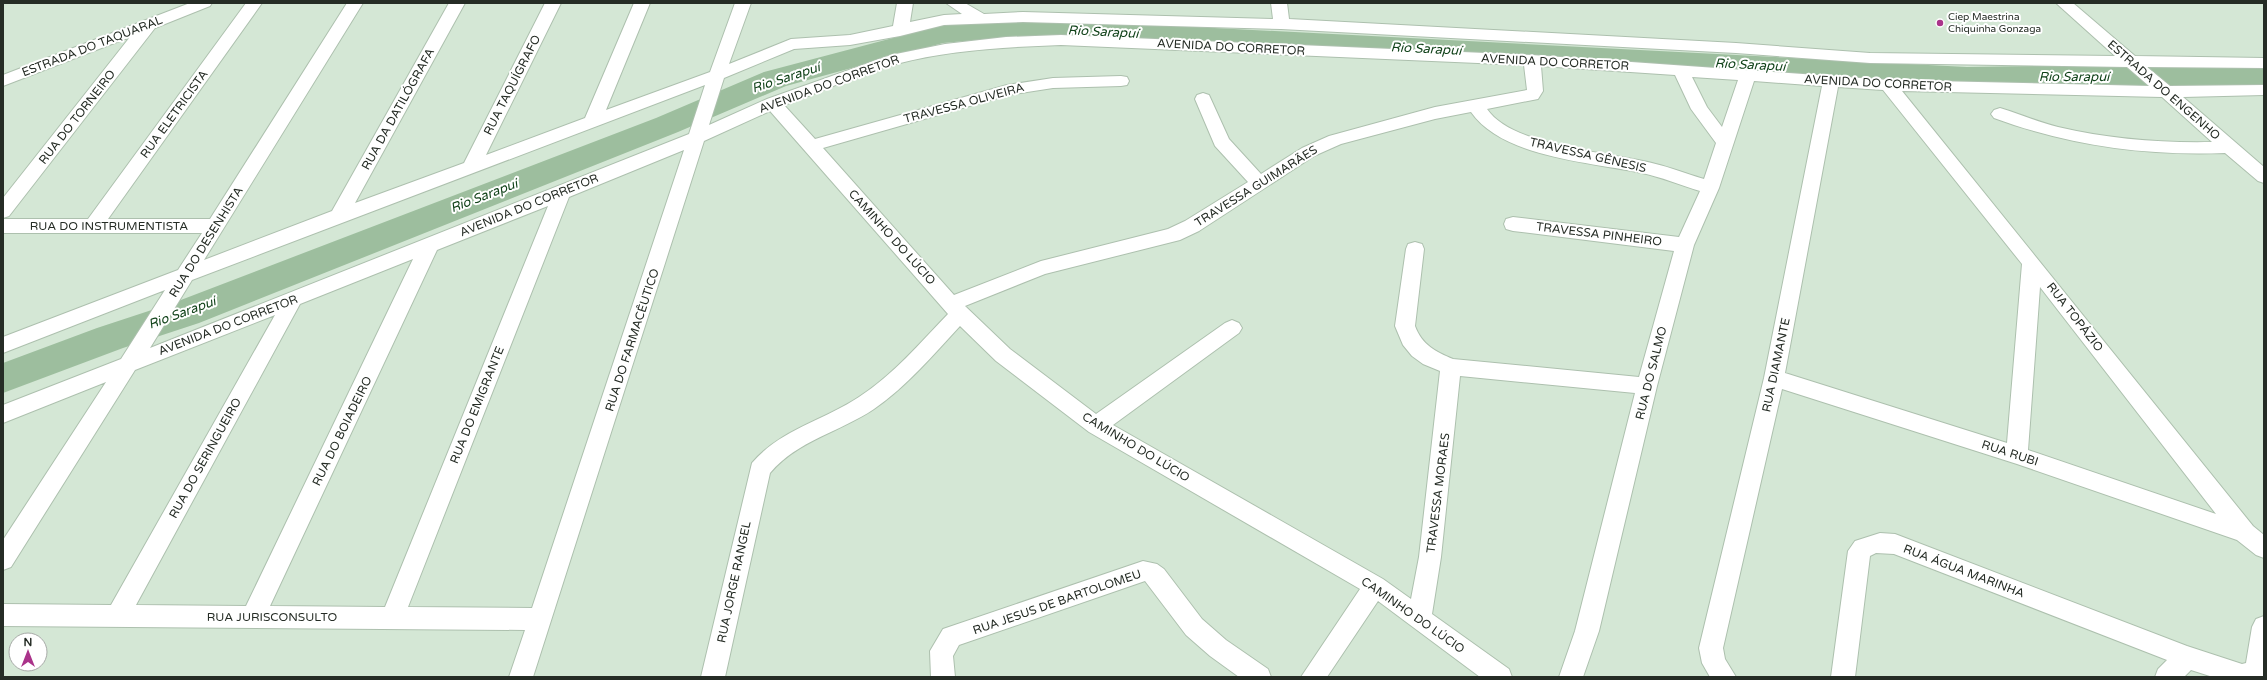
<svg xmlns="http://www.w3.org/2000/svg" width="2267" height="680" font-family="'Varela Round',sans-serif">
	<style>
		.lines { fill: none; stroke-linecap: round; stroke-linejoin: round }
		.river { fill: #9dbe9e; fill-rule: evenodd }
		.minor-casing { stroke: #adc0ae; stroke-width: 2 }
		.minor { fill: #fff; fill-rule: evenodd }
		.poi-dot { fill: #aa338a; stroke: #fff; stroke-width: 1.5 }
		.labels { text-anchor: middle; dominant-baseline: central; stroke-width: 4; stroke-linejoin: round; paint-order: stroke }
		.far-poi-label { font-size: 10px; fill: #252c25; stroke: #fff; text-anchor: start }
		.street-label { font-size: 12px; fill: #252c25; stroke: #fff }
		.water-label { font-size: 13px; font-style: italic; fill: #0f4118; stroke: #fff }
	</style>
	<rect width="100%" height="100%" fill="#d4e7d5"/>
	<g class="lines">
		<path class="river" d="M1023,18l944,49 140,-2 157,3v20l-157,-3 -140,2 -944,-51 -80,7 -157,43 -108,46 -479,191 -76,25 -120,45v-30l94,-35 76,-25 483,-185 108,-46 178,-47z"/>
		<defs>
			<path id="minor" d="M190,3h22l-2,3 -55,22 -146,188 -6,2v-20l127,-161 -127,49v-11z
				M246,3h16l-154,216h102l137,-216h16l-159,257 128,-49 117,-208h16l-110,200 109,-40 81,-160h16l-75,152 99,-37 49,-115h16l-44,107 104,-38 25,-69h16l-22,61 62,-25 59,-4 43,-9 4,-23h16l-3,19 34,-7 18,-1 -16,-11h19l19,11 39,-2 250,7 -2,-16h16l2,16 447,24 134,10 245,3 -59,-53h17l62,53 129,2v10l-117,-1 23,19 94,-1v10l-81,2 81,70v16l-6,-2 -33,-28c-80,3 -155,-7 -231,-35l-3,-4 3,-4 6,-2c20,6 38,14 58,19 51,12 103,16 154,15l-50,-45 -260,-6 351,435 11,9v23l-8,-3 -19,-15 -220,-76 -235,-75 -59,259 2,11 11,18h-26l-8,-14 -3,-15 65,-270 58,-292 -68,-5 -35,107 -25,57 -37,141 -58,245 -16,46h-24l16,-46 60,-238 -175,-17 -19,181 -9,57 77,55 3,8h-32l-102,-76 -51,76h-26l59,-88 -271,-157 -93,-71 -36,-35c-27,29 -53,60 -86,83 -34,23 -76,31 -104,64l-45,204h-24l51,-214c29,-34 71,-42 107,-66 34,-22 61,-54 89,-83l-178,-203 -66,30 -171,536h-24l16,-47 -522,-4v-22l108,1 164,-290 -140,55 -124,197 -8,3v-30l103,-158 -103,41v-18l118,-46 44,-69 -162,63v-16l175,-67 24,-37h-199v-14h85zM1023,22l258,7 455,24 134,10 257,4 22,19 -261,-6 -356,-25 -471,-20 -55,2 -61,7 -54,11 -124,44 -58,26 15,-47 70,-29 56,-4 50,-9 44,-11zM1061,45l463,20 3,25 -92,17 -106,29 -27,12 -41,26 -32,-35 -20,-44 -6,-2 -6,2 -2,4 20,47 33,36 -63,39 -17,8 -127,32 -87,34 -131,-147 185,-53 45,-7 68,-2 6,-1 2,-4 -2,-4 -6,-1 -68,2 -46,7 -192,54 -31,-34c37,-13 74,-31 112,-41 53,-14 110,-17 165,-19zM1541,66l134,9 16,34 25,34 -12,36c-20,-6 -40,-14 -61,-18 -41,-9 -132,-16 -156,-52l51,-10 5,-8zM1692,77l46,3 -16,47 -15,-20zM705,85l-16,49 -539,214 42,-68zM1838,87l45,3 139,174 -15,179 -222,-70zM1471,112c32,46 120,50 171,61 19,4 38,12 58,18l-21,46 -166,-20 -7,2 -2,5 2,5 7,2 161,20 -35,126 -186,-18c-17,-7 -31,-14 -38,-33l9,-77 -2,-5 -7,-2 -7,2 -2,5 -11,77 8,19 9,11 11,8 17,7 -21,186 -8,42 -28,-20 -270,-154 126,-92 3,-5 -3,-5 -7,-3 -7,3 -129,91 -86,-65 -45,-43 80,-32 135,-34 19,-9 115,-75 27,-12 94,-25zM684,150l-152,458 -124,-1 161,-410zM548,206l-163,401 -115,-1 167,-356zM413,259l-167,347 -110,-1 164,-301zM2040,287l176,227 -188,-64z
				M1880,533l15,1 292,112 55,18 4,-1 6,-36 4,-8 8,-3v61h-51l-22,-7 -7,7h-29l3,-8 9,-9 -273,-106 -18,-1 -6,3 -15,121h-24l17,-126 7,-10z
				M1143,561l14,3 7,5 38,50 24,21 42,29 3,8h-32l-29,-21 -24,-21 -41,-54 -186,64 -6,11 2,21h-24l-1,-26 13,-22z"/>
		</defs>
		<use href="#minor" class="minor-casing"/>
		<use href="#minor" class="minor"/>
	</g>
	<circle class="poi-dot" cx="1940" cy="23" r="4"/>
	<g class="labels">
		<g class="far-poi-label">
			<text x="1948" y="17">Ciep Maestrina<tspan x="1948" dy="12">Chiquinha Gonzaga</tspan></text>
		</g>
		<g class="street-label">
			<text transform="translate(92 46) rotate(-21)">ESTRADA DO TAQUARAL</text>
			<text transform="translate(1231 47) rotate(3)">AVENIDA DO CORRETOR</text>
			<text transform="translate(1555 62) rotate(3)">AVENIDA DO CORRETOR</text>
			<text transform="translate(1878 83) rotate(3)">AVENIDA DO CORRETOR</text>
			<text transform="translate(829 84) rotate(-20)">AVENIDA DO CORRETOR</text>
			<text transform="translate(512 85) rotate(-63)">RUA TAQUÍGRAFO</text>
			<text transform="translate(2164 90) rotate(41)">ESTRADA DO ENGENHO</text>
			<text transform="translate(964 103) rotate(-15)">TRAVESSA OLIVEIRA</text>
			<text transform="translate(398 109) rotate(-61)">RUA DA DATILÓGRAFA</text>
			<text transform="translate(174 114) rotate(-54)">RUA ELETRICISTA</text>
			<text transform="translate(77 117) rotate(-52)">RUA DO TORNEIRO</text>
			<text transform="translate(1588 155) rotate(13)">TRAVESSA GÊNESIS</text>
			<text transform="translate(1256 186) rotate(-32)">TRAVESSA GUIMARÃES</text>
			<text transform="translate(529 205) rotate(-22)">AVENIDA DO CORRETOR</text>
			<text x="109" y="226">RUA DO INSTRUMENTISTA</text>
			<text transform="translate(1599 234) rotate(7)">TRAVESSA PINHEIRO</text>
			<text transform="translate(892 237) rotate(48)">CAMINHO DO LÚCIO</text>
			<text transform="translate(206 242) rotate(-58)">RUA DO DESENHISTA</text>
			<text transform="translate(2075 317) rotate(52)">RUA TOPÁZIO</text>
			<text transform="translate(228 325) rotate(-21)">AVENIDA DO CORRETOR</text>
			<text transform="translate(632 340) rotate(-72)">RUA DO FARMACÊUTICO</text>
			<text transform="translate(1776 365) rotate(-78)">RUA DIAMANTE</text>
			<text transform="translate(1651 373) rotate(-76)">RUA DO SALMO</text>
			<text transform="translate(477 405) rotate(-68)">RUA DO EMIGRANTE</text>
			<text transform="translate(342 431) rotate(-64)">RUA DO BOIADEIRO</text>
			<text transform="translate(1136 447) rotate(31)">CAMINHO DO LÚCIO</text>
			<text transform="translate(2010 453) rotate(18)">RUA RUBI</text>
			<text transform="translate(205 458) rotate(-61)">RUA DO SERINGUEIRO</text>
			<text transform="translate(1438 493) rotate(-83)">TRAVESSA MORAES</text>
			<text transform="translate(1964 571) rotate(21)">RUA ÁGUA MARINHA</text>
			<text transform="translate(734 582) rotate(-78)">RUA JORGE RANGEL</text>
			<text transform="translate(1057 602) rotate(-19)">RUA JESUS DE BARTOLOMEU</text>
			<text transform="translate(1413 615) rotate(35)">CAMINHO DO LÚCIO</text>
			<text x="272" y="617">RUA JURISCONSULTO</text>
		</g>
		<g class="water-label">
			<text transform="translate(1103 32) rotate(3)">Rio Sarapuí</text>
			<text transform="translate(1426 49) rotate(3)">Rio Sarapuí</text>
			<text transform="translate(1750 65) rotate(3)">Rio Sarapuí</text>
			<text x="2074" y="77">Rio Sarapuí</text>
			<text transform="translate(786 78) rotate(-18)">Rio Sarapuí</text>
			<text transform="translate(484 196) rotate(-21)">Rio Sarapuí</text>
			<text transform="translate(182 313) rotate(-20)">Rio Sarapuí</text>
		</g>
	</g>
	<rect width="2267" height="680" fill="none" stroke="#252c25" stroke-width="8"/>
	<g transform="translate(28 652)"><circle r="19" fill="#ffffff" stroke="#a8aba8"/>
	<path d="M0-3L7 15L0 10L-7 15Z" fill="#aa338a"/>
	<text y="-6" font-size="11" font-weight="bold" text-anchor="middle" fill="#252c25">N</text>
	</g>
</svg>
